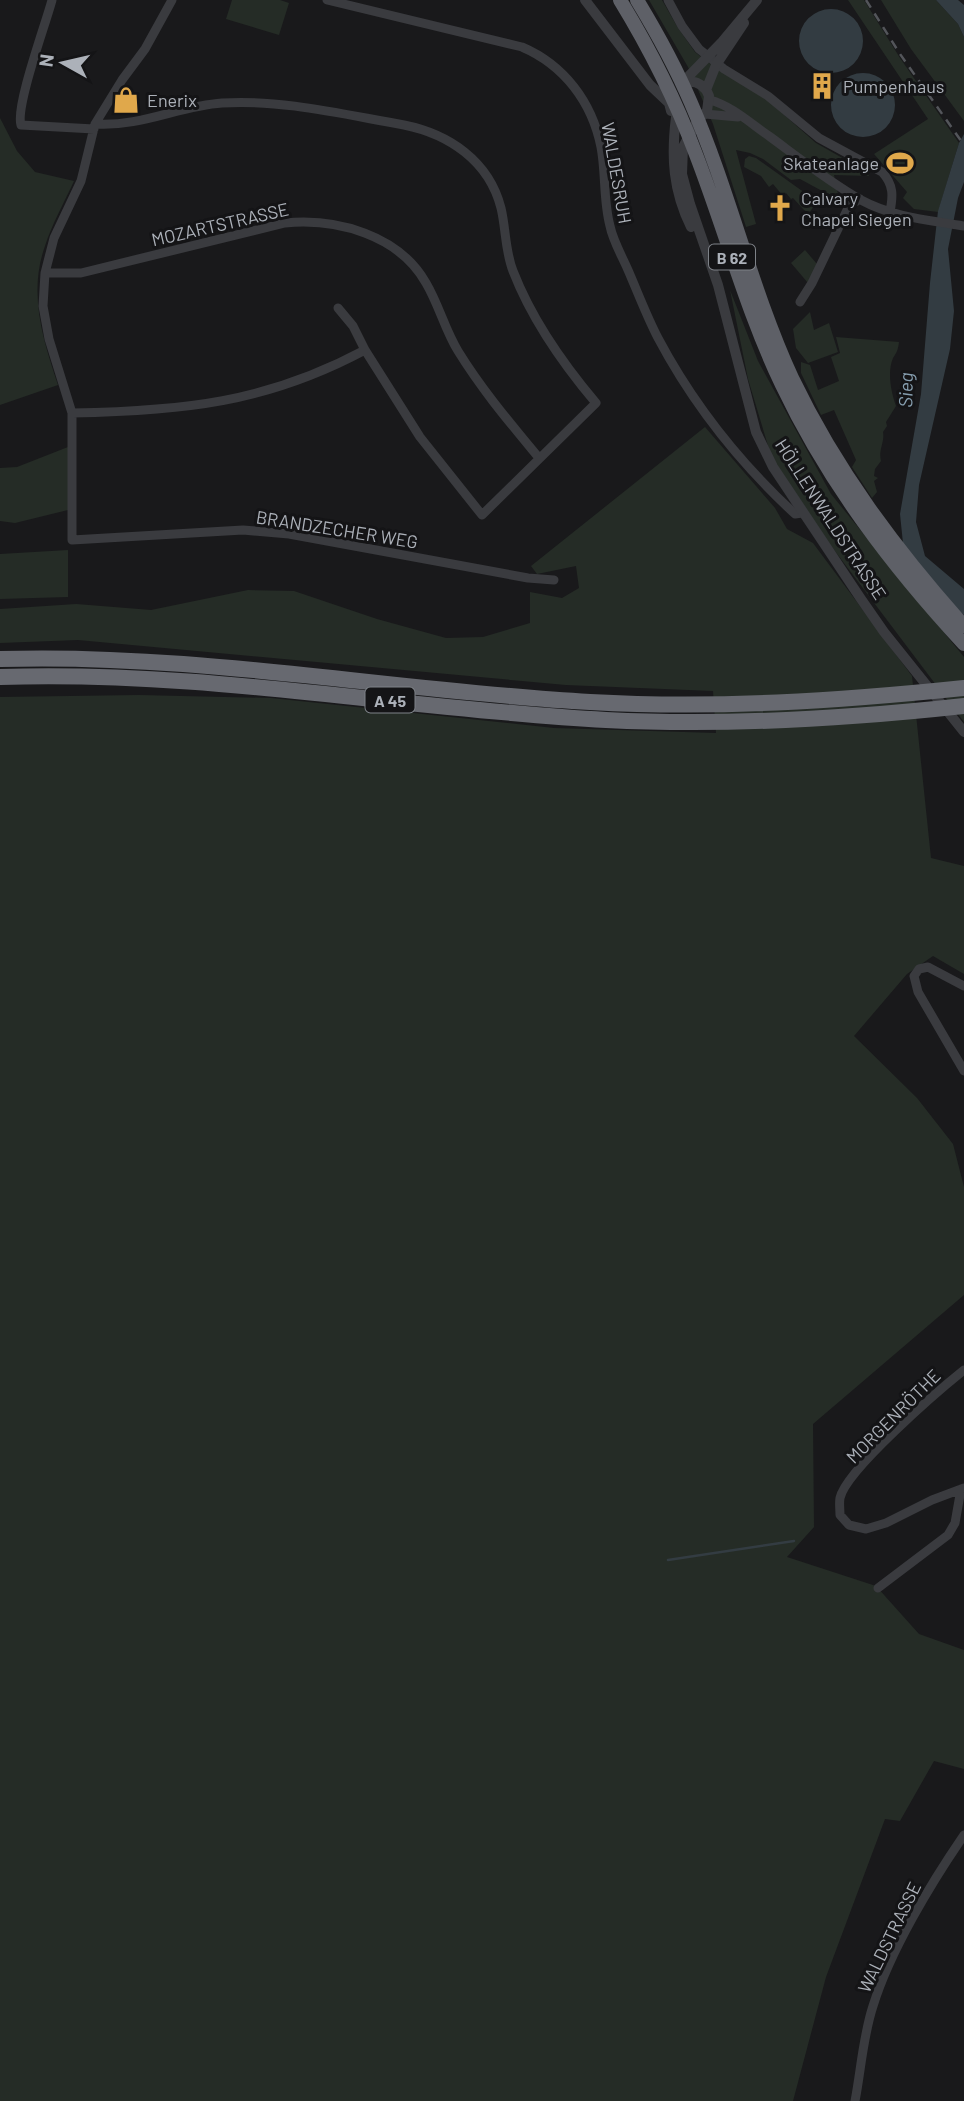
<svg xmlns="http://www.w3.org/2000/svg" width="964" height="2101" font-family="Barlow,sans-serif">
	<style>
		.green { fill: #252c26 }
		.water { fill: #333c42 }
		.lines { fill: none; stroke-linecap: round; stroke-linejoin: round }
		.stream { stroke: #333c42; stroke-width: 2.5 }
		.minor { stroke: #3a3b3f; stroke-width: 9 }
		.tertiary { stroke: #3a3b3f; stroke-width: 10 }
		.trunk { stroke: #5e6067; stroke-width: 14 }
		.motorway { stroke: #676970; stroke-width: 16 }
		.rail { stroke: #53555a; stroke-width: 2.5; stroke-dasharray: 9 7; stroke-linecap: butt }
		.labels { text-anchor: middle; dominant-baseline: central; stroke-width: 6; stroke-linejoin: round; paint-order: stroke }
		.shield { fill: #141416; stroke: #7e8288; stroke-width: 2 }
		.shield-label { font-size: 16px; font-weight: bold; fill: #acb1b9 }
		.poi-label { font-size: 18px; fill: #acb1b9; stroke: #141416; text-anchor: start }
		.street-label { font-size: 18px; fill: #acb1b9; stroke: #141416 }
		.water-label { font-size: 19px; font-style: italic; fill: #879fb0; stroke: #141416 }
	</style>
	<rect width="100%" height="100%" fill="#19191b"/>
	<path class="green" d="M232,0h48l9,3 -10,32 -53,-16z
		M649,0h13l16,28 17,24 14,11 56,35 51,45 51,29 2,4 -35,-1 4,19 -3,4 -35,-19 -9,1 -28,-21 -13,-6 -14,-3 20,74 -10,3 -33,-103 -25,-57z
		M848,0h16l36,58 59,85 -21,69 -24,-3 -11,-11 4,-6 -33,-38 54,-35z
		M881,0h55l22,24 6,13v84l-53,-72z
		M0,118l17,33 18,21 39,9c-10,22 -22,43 -29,65 -17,47 -2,94 13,139l-58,20z
		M749,156l7,2 49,35 15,5 -11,15 -5,-3 -11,-12 -2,1 -5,-6 -3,3 -10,-12 -4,3 -8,-11 -17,-9 1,-8z
		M805,250l12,14 -9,19 -17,-20z
		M730,290l28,71 73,133 133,163v65l-148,-196 -44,-67 -24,-80z
		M810,312l4,18 15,-7 9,29 -30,11 -12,-15 -3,-19z
		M836,337l63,5c-1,8 -2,10 -6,16 -6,14 -2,34 3,48l-10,16 1,4 -4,6c2,10 -5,18 -2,29l-6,8 -1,7 4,2 -4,3 3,11 -5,6 -20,-31 4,-7 -22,-50 -13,5 -20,-42v-11l9,3 8,25 21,-9 -8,-24 9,-4z
		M705,427l70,81 12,21 26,14 99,133 19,182 33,8v108l-31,-18 -26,18 -53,62 63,62 36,46 11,43v108l-151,129 1,103 -27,30 89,29 43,48 45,16v119l-30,-8 -34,60 -15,-2 -59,158 -33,124h-793v-1404l139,-2 132,3 283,30 162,5 -3,-42 -147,-6 -488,-45 -78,3v-34l76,-5 75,6 97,-20 46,1 83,28 69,19 37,-1 47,-14v-31l32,6 17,-10 -3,-22 -39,8 -6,-8z
		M68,447v63l-53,13 -15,-2v-53l17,-1z
		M68,550v47l-68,2v-45z"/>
	<path class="water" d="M936,0h22l6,5v32l-6,-13z
		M799 41a32 32 0 1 1 64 0a32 32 0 1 1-64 0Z
		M831 105a32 32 0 1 1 64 0a32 32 0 1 1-64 0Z
		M964,134v48l-6,16 -10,51 6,62 -4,38 -31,136 -3,37 9,34 39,33v26l-30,-23 -30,-39 -4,-39 21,-120 9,-111 8,-72 21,-68z"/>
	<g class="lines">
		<path class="stream" d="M668,1560l126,-19"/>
		<path class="minor" d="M52,0c-6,23 -37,107 -31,125l73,4
			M172,0l-27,49 -23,31 -27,44 -14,57 -27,57 -9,35 -2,33 6,33 23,74v127l171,-10 46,4 239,44 26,2
			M327,0l195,47c42,18 70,55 79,100 5,26 2,53 9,79 3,15 12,30 18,44 10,23 19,47 30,68 35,66 83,126 137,176l7,-1
			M668,0l14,26 17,23 25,20 44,27 51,42 63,34c12,13 11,24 8,40
			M710,100c22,6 40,23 59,36 30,22 59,45 92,64 31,17 68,20 103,26
			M705,114l33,3
			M45,273h36l204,-50c52,-5 114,12 141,60 13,22 19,47 32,68 24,39 53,73 81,107
			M800,302l12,-19 37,-77 11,-7
			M338,308l15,18 12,24
			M72,413c110,-2 194,-10 293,-63l55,87 62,78 114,-112c-33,-39 -64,-83 -83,-132 -8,-20 -7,-42 -12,-63 -12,-47 -52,-74 -97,-83 -58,-10 -123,-26 -182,-22 -43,3 -81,24 -127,21
			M964,986l-36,-19 -9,2 -5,7 4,16 46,79
			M964,1370c-25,20 -118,100 -124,128 -1,5 0,12 0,17l9,10 17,4 20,-6 46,-23 32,-12
			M878,1588l70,-53 7,-12 6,-34
			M855,2101c6,-31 8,-65 18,-95 17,-55 58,-123 91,-171"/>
		<path class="tertiary" d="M585,0l65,85 19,18 2,8
			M683,82l39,-40 35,-42
			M684,82c12,-2 21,3 25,14l-2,15 -9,9 -15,27 -1,27 8,30 28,81 38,147 17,35 88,132 23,33 80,100
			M706,90l10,-25 28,-42
			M676,117c-5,40 -3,74 15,110"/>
		<path class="trunk" d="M620,0c30,49 55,99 75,152 30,77 51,158 87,233 46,97 110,181 182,259
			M637,0c20,33 39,68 54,103 39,90 60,186 101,275 44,92 104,172 172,248"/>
		<path class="motorway" d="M0,659c198,-6 393,32 590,43 125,7 249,-1 374,-14
			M0,677c203,-7 403,32 606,43 119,6 239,-1 358,-14"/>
		<path class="rail" d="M866,0l34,54 64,91"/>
	</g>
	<defs>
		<symbol id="building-bare" viewBox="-9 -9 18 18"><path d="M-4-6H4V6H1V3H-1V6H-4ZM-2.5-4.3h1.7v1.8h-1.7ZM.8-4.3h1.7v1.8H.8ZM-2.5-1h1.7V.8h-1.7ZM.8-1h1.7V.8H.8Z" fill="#e0a84b" stroke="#141416" stroke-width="2.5" paint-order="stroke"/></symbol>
		<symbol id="shop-bare" viewBox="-9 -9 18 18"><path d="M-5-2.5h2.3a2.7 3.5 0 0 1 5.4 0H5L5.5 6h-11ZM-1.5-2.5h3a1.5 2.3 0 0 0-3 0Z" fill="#e0a84b" stroke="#141416" stroke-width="2.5" paint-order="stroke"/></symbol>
		<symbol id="stadium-bare" viewBox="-9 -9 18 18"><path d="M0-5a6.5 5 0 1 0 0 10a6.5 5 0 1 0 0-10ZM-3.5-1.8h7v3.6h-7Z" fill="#e0a84b" stroke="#141416" stroke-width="2.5" paint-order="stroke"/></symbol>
		<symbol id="church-bare" viewBox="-9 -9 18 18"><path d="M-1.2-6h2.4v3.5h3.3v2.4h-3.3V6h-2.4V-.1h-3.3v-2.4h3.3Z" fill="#e0a84b" stroke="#141416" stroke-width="2.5" paint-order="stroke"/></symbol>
	</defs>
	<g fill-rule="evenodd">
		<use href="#building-bare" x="803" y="67" width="38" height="38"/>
		<use href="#shop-bare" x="107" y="81" width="38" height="38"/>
		<use href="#stadium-bare" x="881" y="144" width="38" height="38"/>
		<use href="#church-bare" x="761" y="189" width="38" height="38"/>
	</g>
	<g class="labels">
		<g class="shield">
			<rect x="709" y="244.5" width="46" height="25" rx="5"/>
			<rect x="365.5" y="687.5" width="49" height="25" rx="5"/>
		</g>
		<g class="shield-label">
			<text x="732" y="257">B 62</text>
			<text x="390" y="700">A 45</text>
		</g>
		<g class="poi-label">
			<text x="843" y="86">Pumpenhaus</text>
			<text x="147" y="100">Enerix</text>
			<text x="879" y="163" text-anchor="end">Skateanlage</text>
			<text x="801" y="198">Calvary<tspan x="801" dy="21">Chapel Siegen</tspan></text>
		</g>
		<g class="street-label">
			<text transform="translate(617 173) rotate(80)">WALDESRUH</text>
			<text transform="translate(220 224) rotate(-13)">MOZARTSTRASSE</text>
			<text transform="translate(831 519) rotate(57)">HÖLLENWALDSTRASSE</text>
			<text transform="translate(337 529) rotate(9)">BRANDZECHER WEG</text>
			<text transform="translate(893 1416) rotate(-45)">MORGENRÖTHE</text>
			<text transform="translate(889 1937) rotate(-64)">WALDSTRASSE</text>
		</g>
		<g class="water-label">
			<text transform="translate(905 390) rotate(-89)">Sieg</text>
		</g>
	</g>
	<g transform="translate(63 63) rotate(278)" stroke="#141416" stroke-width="5" paint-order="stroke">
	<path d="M0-5L12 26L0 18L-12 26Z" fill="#acb1b9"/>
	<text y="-10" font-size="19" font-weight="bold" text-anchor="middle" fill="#acb1b9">N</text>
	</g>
</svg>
